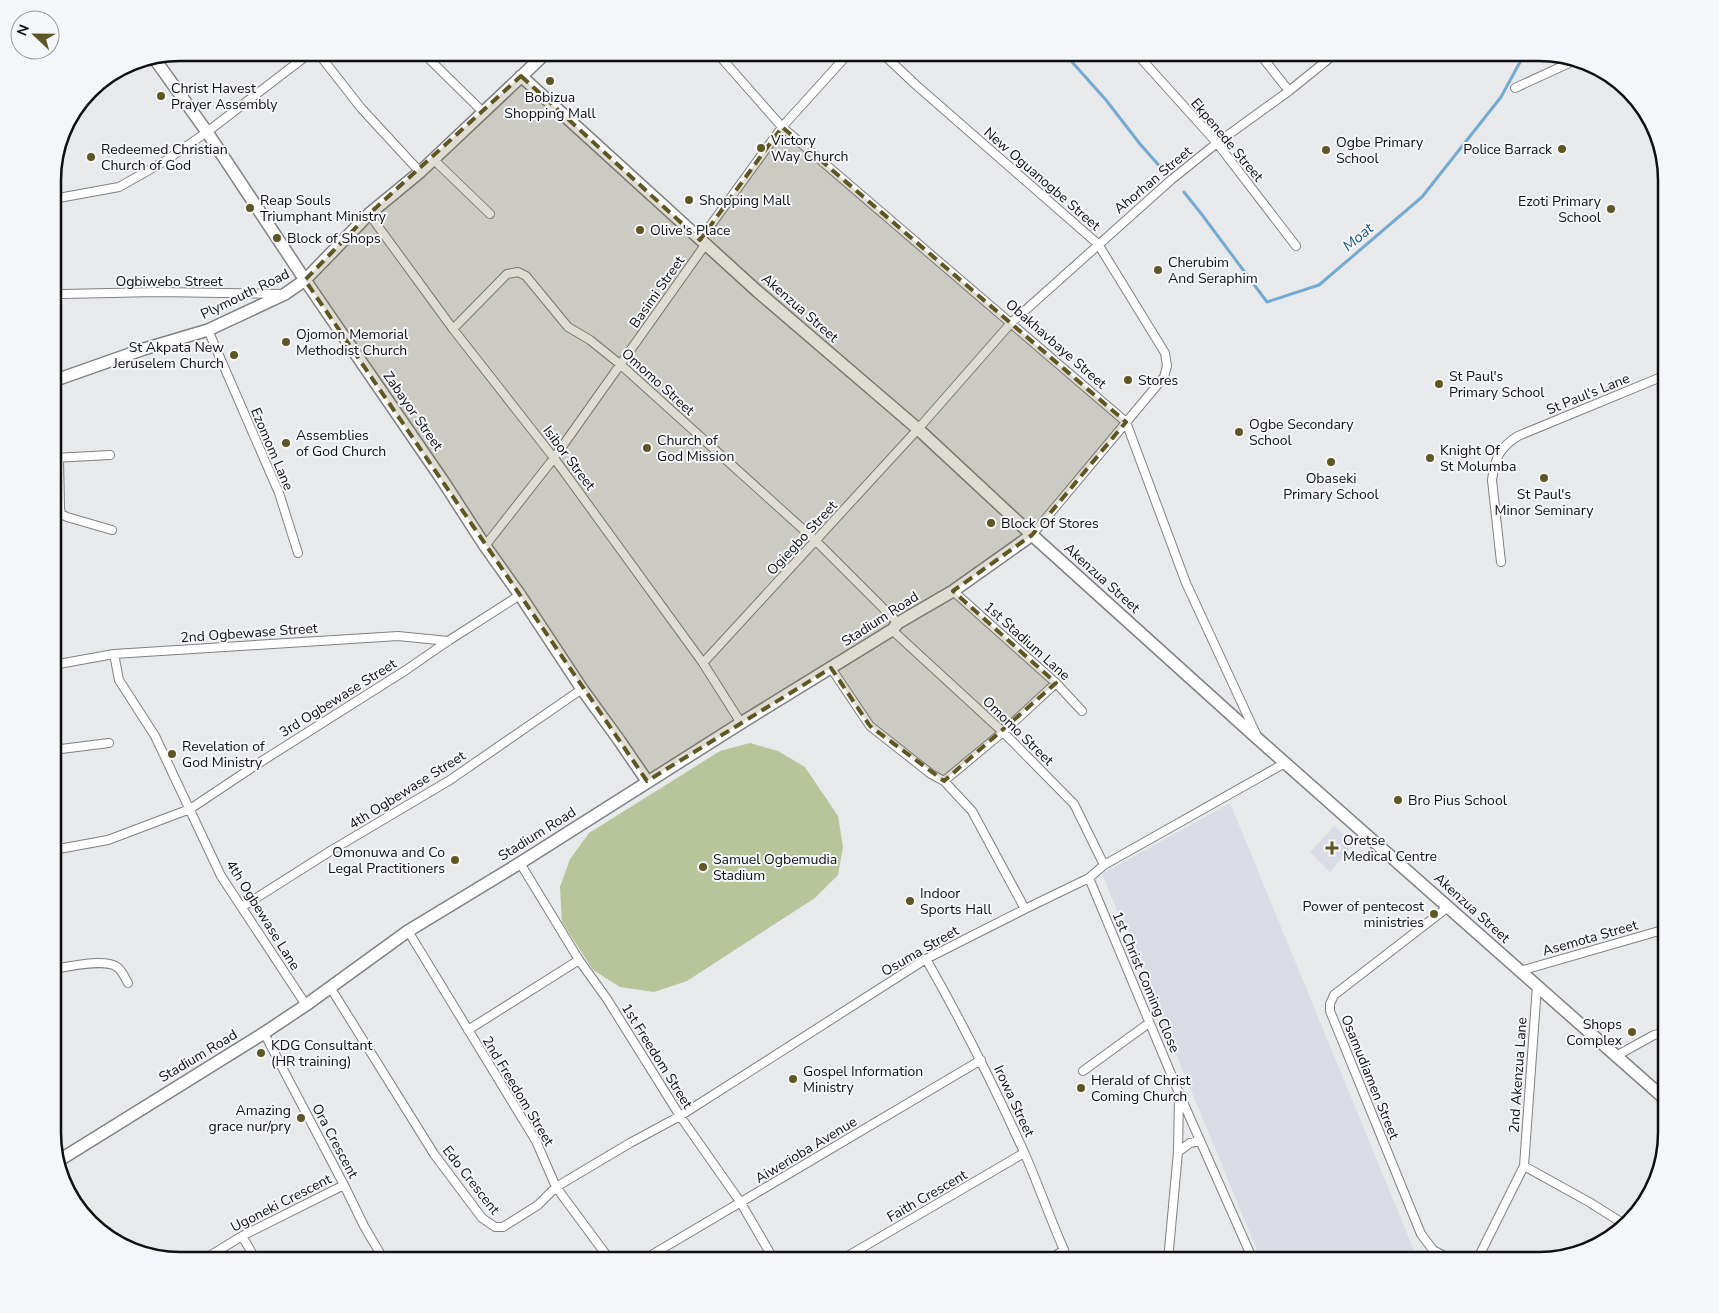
<svg xmlns="http://www.w3.org/2000/svg" width="1719" height="1313" font-family="'Nunito Sans',sans-serif">
	<style>
		.built { fill: #d9dce5 }
		.green { fill: #b8c59b }
		.lines { fill: none; stroke-linecap: round; stroke-linejoin: round }
		.stream { stroke: #74aad1; stroke-width: 3 }
		.street-casing { stroke: #808183; stroke-width: 10 }
		.secondary-casing { stroke: #808183; stroke-width: 14 }
		.street { stroke: #fff; stroke-width: 8 }
		.secondary { stroke: #fff; stroke-width: 11 }
		.marked { fill: #5e5723; fill-opacity: 0.2; stroke: #5e5723; stroke-width: 4; stroke-dasharray: 10 6; stroke-linejoin: round }
		.poi-dot { fill: #5e5723; stroke: #f5f6f9; stroke-width: 2 }
		.labels { text-anchor: middle; dominant-baseline: central; stroke-width: 4; stroke-linejoin: round; paint-order: stroke }
		.poi-label { font-size: 14px; fill: #101011; stroke: #f5f6f9; text-anchor: start }
		.street-label { font-size: 14px; fill: #101011; stroke: #f5f6f9 }
		.water-label { font-size: 15px; font-style: italic; fill: #1c5a80; stroke: #f5f6f9 }
		.rim { fill: none; stroke: #101011; stroke-width: 2.5 }
	</style>
	<rect width="100%" height="100%" fill="#e8e9eb"/>
	<path class="built" d="M1230,803l188,457h2h-159l-159,-386z
		M1334,826l20,18 -24,28 -20,-20z"/>
	<path class="green" d="M750,743l28,8 27,16 33,49 5,31 -5,28 -23,23 -128,83 -33,11 -34,-5 -27,-17 -31,-48 -2,-35 10,-28 19,-26 131,-82z"/>
	<g class="lines">
		<path class="stream" d="M1064,53l42,47 34,44 31,35
			M1184,192l19,24 64,86 52,-17 103,-88 79,-100 24,-44"/>
		<defs>
			<path id="street" d="M318,53l43,55 59,64
				M423,53l60,59
				M717,53l65,74 344,295 60,161 70,151
				M882,53l34,32 182,159 67,109 2,13 -3,11 -132,158
				M1136,53l81,90 79,103
				M1259,53l30,38
				M1515,88l63,-29
				M433,159l57,55
				M53,199l66,-12 46,-26 42,-29 103,-79
				M369,214l84,115 101,129 149,205 38,60
				M700,240l82,-113 67,-74
				M53,292l10,2 94,-2 124,2
				M453,329l54,-55 11,-2 8,4 42,51 22,13 31,25 195,176 82,82
				M208,330l71,163 19,60
				M53,458l57,-3
				M59,459l1,49 1,6 6,3 45,13
				M485,546l69,-88 151,-213
				M1501,562l-9,-82c3,-22 7,-32 26,-44l148,-61
				M953,591l103,92 26,28
				M892,630l111,102 71,72 30,61
				M114,654l5,26 36,56 66,140 85,129
				M703,663l215,-234 93,-106 160,-143 46,-37 72,-52 47,-38
				M53,665l61,-11 284,-18 50,5
				M831,668l39,58 61,48 13,7 28,30 53,98
				M53,750l56,-7
				M944,781l59,-49 53,-49
				M53,850l55,-10 82,-31 69,-46 147,-93 42,-29 72,-46
				M520,863l59,97 28,39 73,117 61,87 33,57
				M1089,878l90,215 74,167
				M242,907l90,-57 118,-70 132,-91
				M1448,907l-114,88 -4,9v7l91,223 12,16 19,10
				M408,931l128,210 20,46 54,73
				M926,959c36,63 68,127 98,193 14,32 26,66 40,98l2,10
				M53,969c14,-2 52,-11 64,-2 5,3 8,11 11,16
				M1520,971l146,-42
				M330,987l104,167 48,64 13,9h8l35,-22 18,-18 74,-44 50,-27 246,-157 99,-50 64,-31 15,-13 181,-102
				M468,1030l111,-70
				M264,1033l80,152 20,41 20,34
				M1616,1056l38,-21 12,-3
				M1083,1071l66,-48
				M1178,1152l12,-9 10,-2
				M1524,1166l65,36 35,22
				M242,1236l14,24
				M203,1260l39,-24 102,-51
				M643,1260l338,-200
				M841,1260l183,-107
				M1049,1260l15,-10
				M1168,1260l10,-108 1,-57
				M1477,1260l47,-94 13,-180"/>
			<path id="secondary" d="M154,58l53,74 98,148 138,201 42,65 35,49 62,94 37,51 28,41
				M521,76l236,215 161,138 114,106 226,204 408,361
				M53,381l91,-32 64,-19 77,-36 20,-14 64,-66 51,-42 126,-119
				M58,1161l206,-128 42,-28 102,-74 112,-68 221,-140 151,-93 6,-7 55,-32 79,-56"/>
		</defs>
		<use href="#street" class="street-casing"/>
		<use href="#secondary" class="secondary-casing"/>
		<use href="#street" class="street"/>
		<use href="#secondary" class="secondary"/>
	</g>
	<path class="marked" d="M521,76l179,164 82,-113 344,295 -94,113 -79,56 103,92 -112,98 -74,-55 -39,-58 -184,113 -342,-501 64,-66z"/>
	<g class="poi-dot">
		<circle cx="550" cy="81" r="5"/>
		<circle cx="161" cy="96" r="5"/>
		<circle cx="761" cy="148" r="5"/>
		<circle cx="1562" cy="149" r="5"/>
		<circle cx="1326" cy="150" r="5"/>
		<circle cx="91" cy="157" r="5"/>
		<circle cx="689" cy="200" r="5"/>
		<circle cx="250" cy="208" r="5"/>
		<circle cx="1611" cy="209" r="5"/>
		<circle cx="640" cy="230" r="5"/>
		<circle cx="277" cy="238" r="5"/>
		<circle cx="1158" cy="270" r="5"/>
		<circle cx="286" cy="342" r="5"/>
		<circle cx="234" cy="355" r="5"/>
		<circle cx="1128" cy="380" r="5"/>
		<circle cx="1439" cy="384" r="5"/>
		<circle cx="1239" cy="432" r="5"/>
		<circle cx="286" cy="443" r="5"/>
		<circle cx="647" cy="448" r="5"/>
		<circle cx="1430" cy="458" r="5"/>
		<circle cx="1331" cy="462" r="5"/>
		<circle cx="1544" cy="478" r="5"/>
		<circle cx="991" cy="523" r="5"/>
		<circle cx="172" cy="754" r="5"/>
		<circle cx="1398" cy="800" r="5"/>
		<path d="M1329.5 840.5h5v5h5v5h-5v5h-5v-5h-5v-5h5z"/>
		<circle cx="455" cy="860" r="5"/>
		<circle cx="703" cy="867" r="5"/>
		<circle cx="910" cy="901" r="5"/>
		<circle cx="1434" cy="914" r="5"/>
		<circle cx="1632" cy="1032" r="5"/>
		<circle cx="261" cy="1053" r="5"/>
		<circle cx="793" cy="1079" r="5"/>
		<circle cx="1081" cy="1088" r="5"/>
		<circle cx="301" cy="1118" r="5"/>
	</g>
	<g class="labels">
		<g class="poi-label">
			<text x="171" y="88">Christ Havest<tspan x="171" dy="16">Prayer Assembly</tspan></text>
			<text x="550" y="97" text-anchor="middle">Bobizua<tspan x="550" dy="16">Shopping Mall</tspan></text>
			<text x="771" y="140">Victory<tspan x="771" dy="16">Way Church</tspan></text>
			<text x="1336" y="142">Ogbe Primary<tspan x="1336" dy="16">School</tspan></text>
			<text x="101" y="149">Redeemed Christian<tspan x="101" dy="16">Church of God</tspan></text>
			<text x="1552" y="149" text-anchor="end">Police Barrack</text>
			<text x="260" y="200">Reap Souls<tspan x="260" dy="16">Triumphant Ministry</tspan></text>
			<text x="699" y="200">Shopping Mall</text>
			<text x="1601" y="201" text-anchor="end">Ezoti Primary<tspan x="1601" dy="16">School</tspan></text>
			<text x="650" y="230">Olive's Place</text>
			<text x="287" y="238">Block of Shops</text>
			<text x="1168" y="262">Cherubim<tspan x="1168" dy="16">And Seraphim</tspan></text>
			<text x="296" y="334">Ojomon Memorial<tspan x="296" dy="16">Methodist Church</tspan></text>
			<text x="224" y="347" text-anchor="end">St Akpata New<tspan x="224" dy="16">Jeruselem Church</tspan></text>
			<text x="1449" y="376">St Paul's<tspan x="1449" dy="16">Primary School</tspan></text>
			<text x="1138" y="380">Stores</text>
			<text x="1249" y="424">Ogbe Secondary<tspan x="1249" dy="16">School</tspan></text>
			<text x="296" y="435">Assemblies<tspan x="296" dy="16">of God Church</tspan></text>
			<text x="657" y="440">Church of<tspan x="657" dy="16">God Mission</tspan></text>
			<text x="1440" y="450">Knight Of<tspan x="1440" dy="16">St Molumba</tspan></text>
			<text x="1331" y="478" text-anchor="middle">Obaseki<tspan x="1331" dy="16">Primary School</tspan></text>
			<text x="1544" y="494" text-anchor="middle">St Paul's<tspan x="1544" dy="16">Minor Seminary</tspan></text>
			<text x="1001" y="523">Block Of Stores</text>
			<text x="182" y="746">Revelation of<tspan x="182" dy="16">God Ministry</tspan></text>
			<text x="1408" y="800">Bro Pius School</text>
			<text x="1343" y="840">Oretse<tspan x="1343" dy="16">Medical Centre</tspan></text>
			<text x="445" y="852" text-anchor="end">Omonuwa and Co<tspan x="445" dy="16">Legal Practitioners</tspan></text>
			<text x="713" y="859">Samuel Ogbemudia<tspan x="713" dy="16">Stadium</tspan></text>
			<text x="920" y="893">Indoor<tspan x="920" dy="16">Sports Hall</tspan></text>
			<text x="1424" y="906" text-anchor="end">Power of pentecost<tspan x="1424" dy="16">ministries</tspan></text>
			<text x="1622" y="1024" text-anchor="end">Shops<tspan x="1622" dy="16">Complex</tspan></text>
			<text x="271" y="1045">KDG Consultant<tspan x="271" dy="16">(HR training)</tspan></text>
			<text x="803" y="1071">Gospel Information<tspan x="803" dy="16">Ministry</tspan></text>
			<text x="1091" y="1080">Herald of Christ<tspan x="1091" dy="16">Coming Church</tspan></text>
			<text x="291" y="1110" text-anchor="end">Amazing<tspan x="291" dy="16">grace nur/pry</tspan></text>
		</g>
		<g class="street-label">
			<text transform="translate(1227 140) rotate(50)">Ekpenede Street</text>
			<text transform="translate(1042 179) rotate(41)">New Oguanogbe Street</text>
			<text transform="translate(1153 180) rotate(-40)">Ahorhan Street</text>
			<text x="169" y="281">Ogbiwebo Street</text>
			<text transform="translate(657 292) rotate(-55)">Basimi Street</text>
			<text transform="translate(245 294) rotate(-26)">Plymouth Road</text>
			<text transform="translate(800 308) rotate(41)">Akenzua Street</text>
			<text transform="translate(1056 344) rotate(41)">Obakhavbaye Street</text>
			<text transform="translate(658 382) rotate(42)">Omomo Street</text>
			<text transform="translate(1588 394) rotate(-22)">St Paul's Lane</text>
			<text transform="translate(413 411) rotate(55)">Zabayor Street</text>
			<text transform="translate(272 449) rotate(67)">Ezomom Lane</text>
			<text transform="translate(569 458) rotate(53)">Isibor Street</text>
			<text transform="translate(802 538) rotate(-47)">Ogiegbo Street</text>
			<text transform="translate(1102 578) rotate(42)">Akenzua Street</text>
			<text transform="translate(880 619) rotate(-33)">Stadium Road</text>
			<text transform="translate(249 633) rotate(-4)">2nd Ogbewase Street</text>
			<text transform="translate(1027 641) rotate(42)">1st Stadium Lane</text>
			<text transform="translate(338 698) rotate(-32)">3rd Ogbewase Street</text>
			<text transform="translate(1018 731) rotate(44)">Omomo Street</text>
			<text transform="translate(407 790) rotate(-32)">4th Ogbewase Street</text>
			<text transform="translate(537 834) rotate(-32)">Stadium Road</text>
			<text transform="translate(1472 908) rotate(42)">Akenzua Street</text>
			<text transform="translate(263 915) rotate(58)">4th Ogbewase Lane</text>
			<text transform="translate(1590 938) rotate(-16)">Asemota Street</text>
			<text transform="translate(920 951) rotate(-30)">Osuma Street</text>
			<text transform="translate(1146 982) rotate(67)">1st Christ Coming Close</text>
			<text transform="translate(198 1056) rotate(-31)">Stadium Road</text>
			<text transform="translate(657 1056) rotate(58)">1st Freedom Street</text>
			<text transform="translate(1518 1075) rotate(-86)">2nd Akenzua Lane</text>
			<text transform="translate(1370 1077) rotate(68)">Osamudiamen Street</text>
			<text transform="translate(518 1091) rotate(59)">2nd Freedom Street</text>
			<text transform="translate(1014 1101) rotate(65)">Irowa Street</text>
			<text transform="translate(335 1141) rotate(62)">Ora Crescent</text>
			<text transform="translate(806 1150) rotate(-31)">Aiwerioba Avenue</text>
			<text transform="translate(471 1180) rotate(52)">Edo Crescent</text>
			<text transform="translate(927 1196) rotate(-30)">Faith Crescent</text>
			<text transform="translate(281 1203) rotate(-27)">Ugoneki Crescent</text>
		</g>
		<g class="water-label">
			<text transform="translate(1358 237) rotate(-40)">Moat</text>
		</g>
	</g>
	<path d="M0 0H1719V1313H0ZM180 61H1539A119 119 0 0 1 1658 180V1133A119 119 0 0 1 1539 1252H180A119 119 0 0 1 61 1133V180A119 119 0 0 1 180 61Z" fill="#f5f6f9" fill-rule="evenodd"/>
	<path class="rim" d="M180 61H1539A119 119 0 0 1 1658 180V1133A119 119 0 0 1 1539 1252H180A119 119 0 0 1 61 1133V180A119 119 0 0 1 180 61Z"/>
	<g transform="translate(35 35) rotate(292)"><circle r="24" fill="#f5f6f9" stroke="#999a9c"/>
	<path d="M0-4L9 19L0 12L-9 19Z" fill="#5e5723"/>
	<text y="-8" font-size="14" font-weight="bold" text-anchor="middle" fill="#101011">N</text>
	</g>
</svg>
